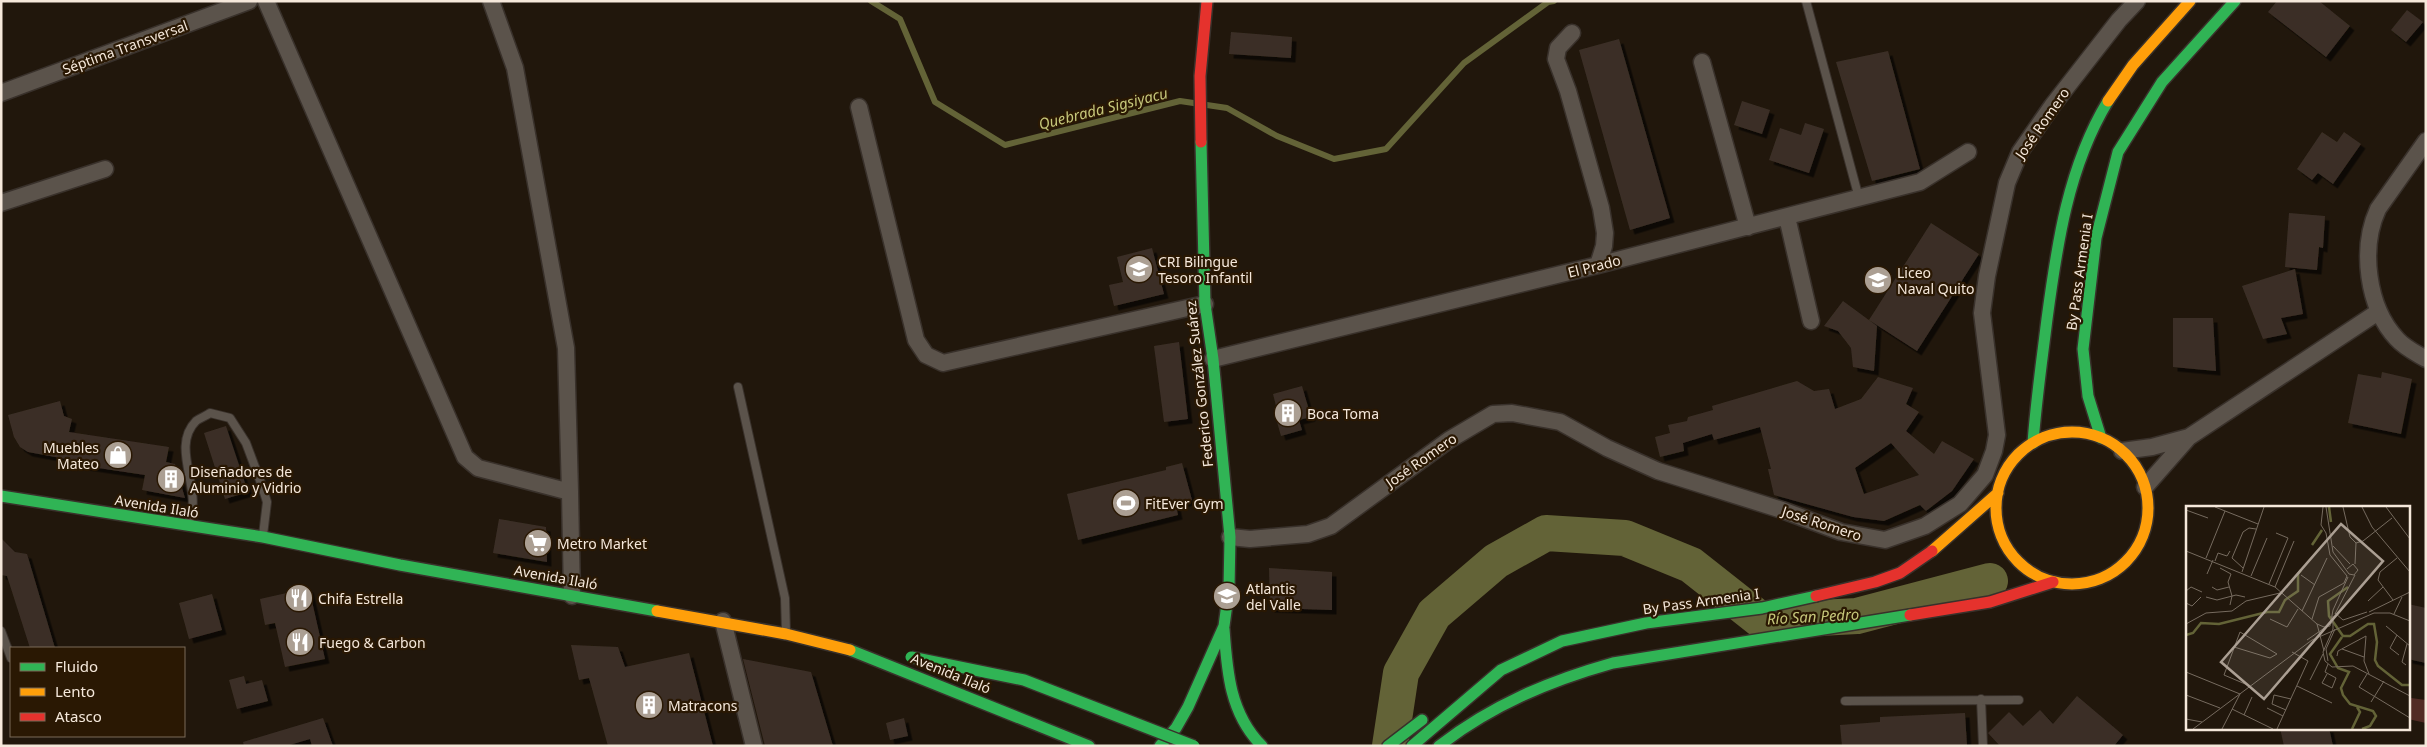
<svg xmlns="http://www.w3.org/2000/svg" width="2427" height="747" font-family="'Noto Sans',sans-serif">
	<style>
		.green { fill: #522b24 }
		.lines { fill: none; stroke-linecap: round; stroke-linejoin: round }
		.stream { stroke: #636337; stroke-width: 6 }
		.river { stroke: #636337; stroke-width: 36 }
		.building { fill: #3b2f26; fill-rule: evenodd; filter: url(#shadow) }
		.lane-casing { stroke: #39312b; stroke-width: 10 }
		.street-casing { stroke: #39312b; stroke-width: 19 }
		.fast-casing { stroke: #39312b; stroke-width: 14 }
		.slow-casing { stroke: #39312b; stroke-width: 14 }
		.jam-casing { stroke: #39312b; stroke-width: 14 }
		.lane { stroke: #5b534b; stroke-width: 8 }
		.street { stroke: #5b534b; stroke-width: 16 }
		.fast { stroke: #30b455; stroke-width: 11 }
		.slow { stroke: #ff9f0a; stroke-width: 11 }
		.jam { stroke: #e5322d; stroke-width: 11 }
		.fast-bridge-casing { stroke: #39312b; stroke-width: 14; stroke-linecap: butt }
		.fast-bridge { stroke: #30b455; stroke-width: 11 }
		.labels { text-anchor: middle; dominant-baseline: central; stroke-width: 4.5; stroke-linejoin: round; paint-order: stroke }
		.street-label { font-size: 14px; fill: #f5e8db; stroke: #2a1803 }
		.poi-label { font-size: 14px; fill: #f5e8db; stroke: #2a1803; text-anchor: start }
		.water-label { font-size: 15px; font-style: italic; fill: #c5c67a; stroke: #2a1803 }
		.inset-river { fill: none; stroke: #636337; stroke-width: 2.5 }
		.inset-road { fill: none; stroke: #766b5f; stroke-width: 1 }
		.view { fill: #ab9f93; fill-opacity: 0.15; stroke: #ab9f93; stroke-width: 2.5 }
		.inset-edge { fill: none; stroke: #f5e8db; stroke-width: 2.5 }
	</style>
	<defs>
		<filter id="shadow"><feDropShadow dx="4.5" dy="4.5" stdDeviation="0" flood-color="#0009"/></filter>
	</defs>
	<rect width="100%" height="100%" fill="#21170c"/>
	<path class="green" d="M2411,698l15,2v23l-18,-4z"/>
	<g class="lines">
		<path class="stream" d="M871,1l29,18 35,83 70,43 175,-44 47,7 50,28 57,23 52,-10 78,-86 84,-61 6,-1"/>
		<path class="river" d="M1390,746l11,-73 33,-59 62,-53 50,-28 79,5 66,27 71,56 95,-5 133,-35"/>
	</g>
	<path class="building" d="M2277,1h42l31,25 -24,31 -58,-45z
		M2407,10l16,12 -17,20 -15,-12z
		M1231,32l61,5 -1,21 -62,-4z
		M1619,39l51,179 -40,12 -51,-180z
		M1888,51l32,118 -48,12 -36,-119z
		M1742,101l28,9 -8,24 -28,-9z
		M1805,123l19,6 -15,44 -40,-13 11,-32 21,7z
		M2322,132l15,10 7,-10 17,12 -28,40 -15,-11 -6,7 -15,-11z
		M2289,213l36,3 -2,32 -4,-1 -2,23 -32,-3z
		M1931,223l48,31 -62,97 -48,-31z
		M1152,248l12,46 -50,12 -5,-21 14,-3 -6,-25z
		M2295,269l8,45 -22,4 6,16 -24,5 -21,-53z
		M1843,301l34,25 -3,45 -21,-4 -2,-19 -13,-17 -14,-5z
		M2173,318h40l3,53 -43,-4z
		M1179,342l9,77 -24,3 -10,-76z
		M2382,372l30,7 -11,55 -53,-11 10,-49 23,4z
		M1878,377l35,11 -7,16 13,8 -13,19 28,23 8,-13 32,18 -22,32 -26,20 -6,-6 -36,16 -31,-4 -79,-22 -6,-26h3l-11,-42 -46,13 -2,-6 -29,9 1,8 -24,6 -5,-20 15,-4 -2,-8 19,-4 1,-4 25,-7 -1,-4 85,-25 17,10 15,-2 6,20 26,-10zM1891,443l28,32 -55,19 -9,-26z
		M1302,386l9,31 -12,3 3,10 -21,6 -7,-25 3,-1 -4,-16z
		M60,401l4,15 8,3 -3,13 100,15 -3,15 9,2 10,34 -43,-8 3,-15 -80,-12 1,-4 -38,-7 -8,-5 -6,-10 -6,-22z
		M226,426l22,66 -23,7 -21,-66z
		M1182,463l10,37 -16,5 2,10 -100,25 -11,-46 99,-24v-3z
		M499,519l47,8 1,35 -54,-9z
		M1,538l14,14 12,2 28,94h-25l-23,-72 -6,-1z
		M1269,568l63,4v38l-62,-2z
		M309,588l16,71 -40,8 -10,-44 -10,2 -5,-26z
		M212,594l10,36 -33,9 -10,-36z
		M2408,604l18,4v55l-18,-4z
		M571,645l47,2 7,20 64,-14 24,93h-105l-19,-68 -10,2z
		M743,659l68,13 22,74h-68z
		M244,676l2,8 16,-4 6,21 -31,8 -8,-29z
		M2077,696l46,39 -9,11h-114l-12,-13 21,-21 14,14 17,-16 13,14z
		M1965,713l2,33h-125l-2,-21 40,-3v-5z
		M323,718l10,28h-21l-2,-7 -24,7h-42l-1,-4z
		M904,718l4,18 -18,4 -4,-17z
		M2280,728h49l4,18h-49z"/>
	<g class="lines">
		<defs>
			<path id="lane" d="M1806,1l53,197
				M738,387l47,211 1,34
				M188,523c17,-31 -19,-75 8,-102 4,-3 10,-5 14,-8l20,5 16,25 15,40 6,19 -4,33
				M1,631l10,27
				M1981,699l2,47
				M1845,701l174,-1"/>
			<path id="street" d="M266,1l199,456 13,11 92,24 -4,-144 -51,-280 -24,-67
				M1572,33l-14,15 -2,11 12,32 33,117 4,25 -1,13 -6,19
				M1702,62l46,165
				M1,93l248,-92
				M859,107l57,233 10,15 17,8 262,-59
				M2426,141l-48,68c-18,39 -11,98 19,130 8,9 19,14 29,20
				M1,203l104,-34
				M1787,217l24,104
				M1213,359l385,-94 322,-83 48,-30
				M2122,451l30,-4 37,-10
				M2145,487l44,-50 189,-125
				M570,492l2,104
				M1230,537l20,2 58,-5 23,-8 118,-86 44,-26 19,-1 48,9 47,26 51,23 124,39 59,22 44,8 40,-14 35,-22 25,-29 9,-24 3,-16 -15,-122 5,-37 20,-93 13,-31 32,-46 67,-86 18,-19
				M723,621l31,125"/>
			<path id="fast" d="M2101,438l-13,-42 -5,-47 13,-111 22,-86 44,-70 73,-81
				M2033,443c3,-42 9,-83 14,-124 10,-75 21,-152 61,-218
				M1,496l262,41 137,28 257,46
				M1224,629c3,43 6,85 38,117
				M850,650l239,96
				M1160,746l16,-18 12,-21 36,-81 5,-37 1,-52 -17,-178 -8,-55 -4,-162
				M1388,746l34,-26
				M1412,746l89,-76 61,-29 84,-18 116,-15 54,-12
				M1439,746c53,-41 110,-65 174,-83l297,-48"/>
			<path id="slow" d="M2108,101l25,-36 57,-64
				M1996 508a76 76 0 1 1 152 0a76 76 0 1 1-152 0Z
				M1932,551l66,-58
				M657,611l129,23 64,16"/>
			<path id="jam" d="M1201,142l-1,-66 7,-75
				M1816,596l59,-14 25,-9 32,-22
				M1910,615l80,-13 63,-20"/>
		</defs>
		<use href="#lane" class="lane-casing"/>
		<use href="#street" class="street-casing"/>
		<use href="#fast" class="fast-casing"/>
		<use href="#slow" class="slow-casing"/>
		<use href="#jam" class="jam-casing"/>
		<use href="#lane" class="lane"/>
		<use href="#street" class="street"/>
		<use href="#fast" class="fast"/>
		<use href="#slow" class="slow"/>
		<use href="#jam" class="jam"/>
		<defs>
			<path id="fast-bridge" d="M911,657l113,23 170,66"/>
		</defs>
		<use href="#fast-bridge" class="fast-bridge-casing"/>
		<use href="#fast-bridge" class="fast-bridge"/>
	</g>
	<defs>
		<symbol id="school-disc" viewBox="-11 -11 22 22"><circle r="9.5" fill="#ab9f93" stroke="#2a1803"/><path d="M0-5L7-2L0 1L-7-2ZM-4 1L0 2.5L4 1V4Q0 6-4 4Z" fill="#fff"/></symbol>
		<symbol id="building-disc" viewBox="-11 -11 22 22"><circle r="9.5" fill="#ab9f93" stroke="#2a1803"/><path d="M-4-6H4V6H1V3H-1V6H-4ZM-2.5-4.3h1.7v1.8h-1.7ZM.8-4.3h1.7v1.8H.8ZM-2.5-1h1.7V.8h-1.7ZM.8-1h1.7V.8H.8Z" fill="#fff"/></symbol>
		<symbol id="shop-disc" viewBox="-11 -11 22 22"><circle r="9.5" fill="#ab9f93" stroke="#2a1803"/><path d="M-5-2.5h2.3a2.7 3.5 0 0 1 5.4 0H5L5.5 6h-11ZM-1.5-2.5h3a1.5 2.3 0 0 0-3 0Z" fill="#fff"/></symbol>
		<symbol id="stadium-disc" viewBox="-11 -11 22 22"><circle r="9.5" fill="#ab9f93" stroke="#2a1803"/><path d="M0-5a6.5 5 0 1 0 0 10a6.5 5 0 1 0 0-10ZM-3.5-1.8h7v3.6h-7Z" fill="#fff"/></symbol>
		<symbol id="supermarket-disc" viewBox="-11 -11 22 22"><circle r="9.5" fill="#ab9f93" stroke="#2a1803"/><path d="M-6-5.5h2.5l.6 2H6L4.5 2H-2.5L-4.4-4H-6ZM-1.5 3.2a1.3 1.3 0 1 0 .1 0ZM3 3.2a1.3 1.3 0 1 0 .1 0Z" fill="#fff"/></symbol>
		<symbol id="university-disc" viewBox="-11 -11 22 22"><circle r="9.5" fill="#ab9f93" stroke="#2a1803"/><path d="M0-5L7-2L0 1L-7-2ZM-4 1L0 2.5L4 1V4Q0 6-4 4Z" fill="#fff"/></symbol>
		<symbol id="restaurant-disc" viewBox="-11 -11 22 22"><circle r="9.5" fill="#ab9f93" stroke="#2a1803"/><path d="M-5-6h1v4h1v-4h1v4h1v-4h1v5L-1.5 .5V6h-2V.5L-5-1ZM5-6V6H3V1.5H1.5Q1.5-4 5-6Z" fill="#fff"/></symbol>
	</defs>
	<g fill-rule="evenodd">
		<use href="#school-disc" x="1123" y="253" width="32" height="32"/>
		<use href="#school-disc" x="1862" y="264" width="32" height="32"/>
		<use href="#building-disc" x="1272" y="397" width="32" height="32"/>
		<use href="#shop-disc" x="102" y="439" width="32" height="32"/>
		<use href="#building-disc" x="155" y="463" width="32" height="32"/>
		<use href="#stadium-disc" x="1110" y="487" width="32" height="32"/>
		<use href="#supermarket-disc" x="522" y="527" width="32" height="32"/>
		<use href="#university-disc" x="1211" y="580" width="32" height="32"/>
		<use href="#restaurant-disc" x="283" y="582" width="32" height="32"/>
		<use href="#restaurant-disc" x="284" y="626" width="32" height="32"/>
		<use href="#building-disc" x="633" y="689" width="32" height="32"/>
	</g>
	<g class="labels">
		<g class="street-label">
			<text transform="translate(125 47) rotate(-20)">Séptima Transversal</text>
			<text transform="translate(2042 123) rotate(-55)">José Romero</text>
			<text transform="translate(1594 266) rotate(-14)">El Prado</text>
			<text transform="translate(2079 272) rotate(-82)">By Pass Armenia I</text>
			<text transform="translate(1199 384) rotate(-96)">Federico González Suárez</text>
			<text transform="translate(1421 460) rotate(-35)">José Romero</text>
			<text transform="translate(157 506) rotate(9)">Avenida Ilaló</text>
			<text transform="translate(1822 523) rotate(18)">José Romero</text>
			<text transform="translate(556 577) rotate(10)">Avenida Ilaló</text>
			<text transform="translate(1701 601) rotate(-8)">By Pass Armenia I</text>
			<text transform="translate(951 673) rotate(22)">Avenida Ilaló</text>
		</g>
		<g class="poi-label">
			<text x="1158" y="261">CRI Bilingue<tspan x="1158" dy="16">Tesoro Infantil</tspan></text>
			<text x="1897" y="272">Liceo<tspan x="1897" dy="16">Naval Quito</tspan></text>
			<text x="1307" y="413">Boca Toma</text>
			<text x="99" y="447" text-anchor="end">Muebles<tspan x="99" dy="16">Mateo</tspan></text>
			<text x="190" y="471">Diseñadores de<tspan x="190" dy="16">Aluminio y Vidrio</tspan></text>
			<text x="1145" y="503">FitEver Gym</text>
			<text x="557" y="543">Metro Market</text>
			<text x="1246" y="588">Atlantis<tspan x="1246" dy="16">del Valle</tspan></text>
			<text x="318" y="598">Chifa Estrella</text>
			<text x="319" y="642">Fuego &amp; Carbon</text>
			<text x="668" y="705">Matracons</text>
		</g>
		<g class="water-label">
			<text transform="translate(1103 108) rotate(-14)">Quebrada Sigsiyacu</text>
			<text transform="translate(1813 616) rotate(-3)">Río San Pedro</text>
		</g>
	</g>
	<g transform="translate(2186 506)">
		<rect width="224" height="224" fill="#21170c"/>
		<path class="inset-river" d="M143,1l2,15M126,39l10,-15M162,81l-20,14 1,15 14,20h7l18,-12h6l3,18 -2,18 3,6 24,19h8M0,129l7,-2 8,-10 18,1 48,-12h12l6,-12 13,-9v-17l3,-4M156,131l-12,17 8,14 11,4 -8,16 2,7 7,9 23,7 3,5 -6,10 -8,3M166,223l8,-17 -3,-5"/>
		<path class="inset-road" d="M29,1l43,17M140,1l7,45 16,22 5,1 4,-5 -5,-6 -6,5M157,1l7,30 6,6 7,-2 29,-23M176,1l10,20 38,45M200,1l24,32M0,4l22,8M147,40l17,18M0,45l89,36 42,37 7,27M20,52l19,-47M29,55l3,-8 9,3 3,-5M169,58l1,-21M34,62l11,6 -3,8 4,14 -2,9M57,62l-11,-10 11,-26 6,-4 7,1M56,66l22,-65M21,68l6,-14M115,69l14,10M65,70l16,-38M83,78l19,-46 -12,-5M26,81l5,3 12,-3M89,81l19,-46M0,85l5,-4 11,5M20,91l11,3 19,-5 9,2M207,94l-15,-20 2,-8 17,-14M182,95l15,-14M0,97l6,3 9,-9M147,104l15,-33M116,105l25,-53M183,106l41,-20M149,107l8,7 24,-8M149,108l20,-39M208,108l8,-17M84,113l17,8 11,-18M126,113l7,-22 25,-14 3,-7 -17,-21 -4,-22 -5,-8 2,-18M0,118l20,-11 26,-2 14,-10 34,-8M131,118l7,3 6,-1 3,-16M200,120l24,20M54,126l-16,43 26,11M211,129l-7,13 9,7M121,134l26,-18M48,141l36,11 7,-4 -37,-22M156,143l22,8M151,150l1,-5 28,-15 -2,25 5,13M142,155l-2,-12 9,-20M220,159l-4,-3 5,-18M146,161l-7,-6 -2,-9 10,-23v-13M146,161l21,-1 57,30M0,166l54,22 -18,35M141,168l-5,9 10,5 4,-10 -11,-6 3,-8M181,168l-8,13 51,31M124,174l13,-26M111,180l35,17M0,189l34,13M185,196l13,-21M81,202l16,8M46,203l41,20M100,204l-14,-6 2,-9 17,4M58,209l8,-18M0,213l16,3M7,223l119,-89 62,-27h16l20,8M91,223l31,-68 -16,-9"/>
		<path class="view" d="M155,18l42,37 -119,138 -43,-37z"/>
		<rect width="224" height="224" class="inset-edge"/>
	</g>
	<rect width="2427" height="747" fill="none" stroke="#f5e8db" stroke-width="5"/>
	<rect x="10" y="647" width="175" height="90" fill="#2a1803" stroke="#7b6b59"/>
	<rect x="20" y="663" width="25" height="8" fill="#30b455" stroke="#7b6b59"/>
	<text x="55" y="672" font-size="15" fill="#f5e8db">Fluido</text>
	<rect x="20" y="688" width="25" height="8" fill="#ff9f0a" stroke="#7b6b59"/>
	<text x="55" y="697" font-size="15" fill="#f5e8db">Lento</text>
	<rect x="20" y="713" width="25" height="8" fill="#e5322d" stroke="#7b6b59"/>
	<text x="55" y="722" font-size="15" fill="#f5e8db">Atasco</text>
</svg>
